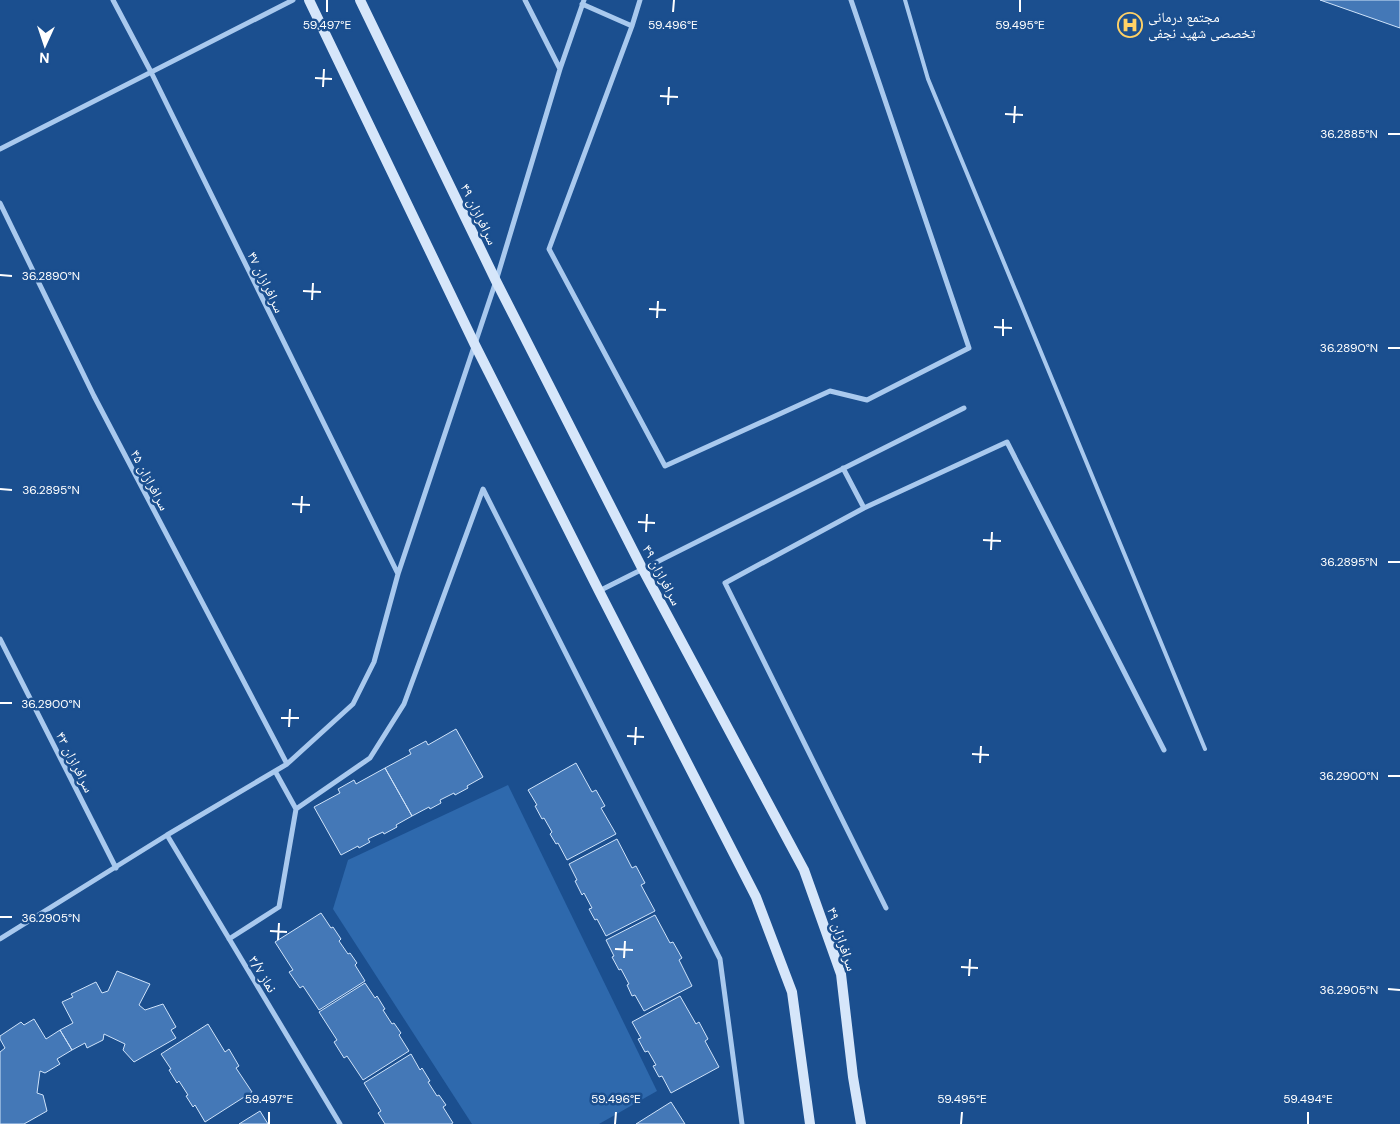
<svg xmlns="http://www.w3.org/2000/svg" width="1400" height="1124" font-family="'DM Sans','Noto Naskh Arabic',sans-serif">
	<style>
		.green { fill: #2e69ad }
		.building { fill: #4478b7; stroke: #cfe3fa }
		.lines { fill: none; stroke-linecap: round; stroke-linejoin: round }
		.lane { stroke: #a9c9ee; stroke-width: 4 }
		.street { stroke: #a9c9ee; stroke-width: 5 }
		.secondary { stroke: #d6e6fa; stroke-width: 10 }
		.ticks { fill: none; stroke: #fff; stroke-width: 2 }
		.labels { text-anchor: middle; dominant-baseline: central; stroke-width: 5; stroke-linejoin: round; paint-order: stroke }
		.poi-label { font-size: 14px; fill: #fff; stroke: #1b4f8f; text-anchor: start }
		.street-label { font-size: 14px; fill: #fff; stroke: #1b4f8f }
		.ticks-label { font-size: 12px; text-anchor: middle; fill: #fff; stroke: #1b4f8f; stroke-width: 5; stroke-linejoin: round; paint-order: stroke }
	</style>
	<rect width="100%" height="100%" fill="#1b4f8f"/>
	<path class="green" d="M508,785l149,306 -58,33h-127l-139,-215 15,-49z"/>
	<path class="building" d="M1320,0h80v28z
		M456,729l27,48 -16,9 1,2 -13,7 -1,-2 -14,7 1,3 -11,6 -1,-2 -17,9 -27,-48 26,-14 -2,-4 17,-9 2,4z
		M576,763l16,29 4,-2 9,16 -4,2 15,26 -49,26 -9,-17 -2,1 -6,-10 2,-2 -8,-14 -2,1 -7,-13 2,-1 -9,-15z
		M385,768l27,48 -16,9 1,2 -13,7 -1,-2 -15,7 2,3 -11,6 -1,-2 -17,9 -27,-48 26,-14 -2,-4 16,-9 2,4z
		M617,839l15,29 4,-2 9,17 -4,2 14,26 -49,25 -9,-17 -2,1 -6,-11 3,-1 -8,-15 -2,2 -7,-14 2,-1 -8,-16z
		M321,913l10,15 2,-1 8,12 -2,2 9,13 2,-1 7,10 -2,2 10,16 -46,29 -16,-24 -3,2 -11,-16 4,-2 -18,-28z
		M655,915l15,28 3,-1 9,16 -3,2 13,26 -48,25 -9,-16 -3,1 -5,-11 2,-1 -8,-15 -2,1 -7,-13 2,-1 -8,-16z
		M117,971l33,13 -11,21 6,5 18,-6 13,23 -5,3 5,8 -42,24 -11,-12 2,-6 -21,-10 -1,6 -16,8 -2,-5 -13,7 -12,-20 13,-7 -11,-21 11,-5 -2,-3 25,-12 6,11 6,-2z
		M365,983l10,15 2,-2 8,13 -2,1 9,14 2,-1 7,10 -2,2 10,16 -46,29 -16,-24 -3,2 -10,-16 3,-2 -18,-28z
		M680,996l16,28 3,-2 9,17 -3,2 14,26 -48,26 -9,-17 -3,1 -6,-11 3,-1 -8,-14 -3,1 -7,-13 3,-1 -9,-16z
		M34,1019l12,20 14,-9 12,20 -15,9 3,5 -15,9 -5,-2 -3,22 6,2 4,16 -23,13h-24v-72l5,-4 -5,-9v-3l21,-14 3,3z
		M208,1024l17,28 4,-3 10,17 -3,2 16,24 -47,30 -10,-17 -2,2 -7,-11 2,-1 -9,-14 -2,2 -8,-13 2,-1 -10,-15z
		M411,1054l9,16 2,-2 8,13 -2,1 9,14 2,-1 7,10 -3,2 10,16 -2,1h-66l-7,-11 3,-2 -17,-28z
		M671,1102l14,22h-49z
		M260,1111l8,13h-29z"/>
	<g class="lines">
		<path class="lane" d="M905,0l23,79 277,670"/>
		<path class="street" d="M113,0l38,72 247,502
			M525,0l35,69
			M640,0l-8,26 -83,223 116,217 165,-75 37,9 102,-52 -118,-348
			M582,4l50,22
			M0,149l293,-149
			M0,203l94,193 193,368
			M843,468l21,40
			M599,591l365,-183
			M0,639l116,229
			M275,771l21,38
			M167,835l173,289
			M886,908l-161,-325 139,-75 143,-66 157,308
			M0,939l167,-104 120,-71 66,-60 21,-42 24,-88 98,-293 64,-212 24,-69
			M229,939l50,-32 17,-98 74,-51 34,-54 79,-215 237,470 22,165"/>
		<path class="secondary" d="M309,0l166,345 124,246 157,306 36,95 18,132
			M360,0l136,281 146,287 162,302 37,104 12,103 8,47"/>
	</g>
	<path class="ticks" d="M327,12v-12M673,12l1,-12M1020,12v-12M315,78l17,1M323,87l1,-18M660,96l18,1M668,105l1,-18M1005,114l18,1M1014,123l1,-17M1388,134h12M0,275l12,1M303,291l18,1M312,300l1,-17M649,309l17,1M657,318l1,-17M994,327l18,1M1003,336v-17M1388,348h12M0,489l12,1M292,504l18,1M301,513l1,-17M638,522l17,1M646,532l1,-18M983,540l18,1M991,550l1,-18M1388,562h12M0,703h12M281,718h18M289,727l1,-18M627,736l17,1M635,745l1,-18M972,754l17,1M980,763l1,-17M1388,776h12M0,917h12M270,931l17,1M278,940l1,-17M615,949l18,1M624,958l1,-17M961,967l17,1M969,976l1,-17M1388,989l12,1M269,1124v-12M615,1124l1,-12M961,1124l1,-12M1308,1124v-12"/>
	<defs>
		<symbol id="hospital-ring" viewBox="-11 -11 22 22"><circle r="9.5" fill="#1b4f8f" stroke="#ffd166" stroke-width="1.5"/><path d="M-5-5h3v3.5h4V-5h3V5h-3V1.5h-4V5h-3Z" fill="#ffd166"/></symbol>
	</defs>
	<g fill-rule="evenodd">
		<use href="#hospital-ring" x="1116" y="11" width="28" height="28"/>
	</g>
	<g class="labels">
		<g class="poi-label">
			<text x="1148" y="17">مجتمع درمانی<tspan x="1148" dy="16">تخصصی شهید نجفی</tspan></text>
		</g>
		<g class="street-label">
			<text transform="translate(479 214) rotate(64)">سرافرازان ۴۹</text>
			<text transform="translate(266 282) rotate(64)">سرافرازان ۴۷</text>
			<text transform="translate(150 480) rotate(62)">سرافرازان ۴۵</text>
			<text transform="translate(662 575) rotate(62)">سرافرازان ۴۹</text>
			<text transform="translate(75 762) rotate(63)">سرافرازان ۴۳</text>
			<text transform="translate(842 939) rotate(72)">سرافرازان ۴۹</text>
			<text transform="translate(263 974) rotate(59)">نماز ۳/۷</text>
		</g>
	</g>
	<g class="ticks-label">
		<text x="327" y="29">59.497°E</text>
		<text x="673" y="29">59.496°E</text>
		<text x="1020" y="29">59.495°E</text>
		<text x="1349" y="138">36.2885°N</text>
		<text x="51" y="280">36.2890°N</text>
		<text x="1349" y="352">36.2890°N</text>
		<text x="51" y="494">36.2895°N</text>
		<text x="1349" y="566">36.2895°N</text>
		<text x="51" y="708">36.2900°N</text>
		<text x="1349" y="780">36.2900°N</text>
		<text x="51" y="922">36.2905°N</text>
		<text x="1349" y="994">36.2905°N</text>
		<text x="269" y="1103">59.497°E</text>
		<text x="616" y="1103">59.496°E</text>
		<text x="962" y="1103">59.495°E</text>
		<text x="1308" y="1103">59.494°E</text>
	</g>
	<g transform="translate(45 45) rotate(183)" stroke="#1b4f8f" stroke-width="4" paint-order="stroke">
	<path d="M0-4L9 19L0 12L-9 19Z" fill="#ffffff"/>
	<text y="-8" font-size="14" font-weight="bold" text-anchor="middle" fill="#ffffff">N</text>
	</g>
</svg>
